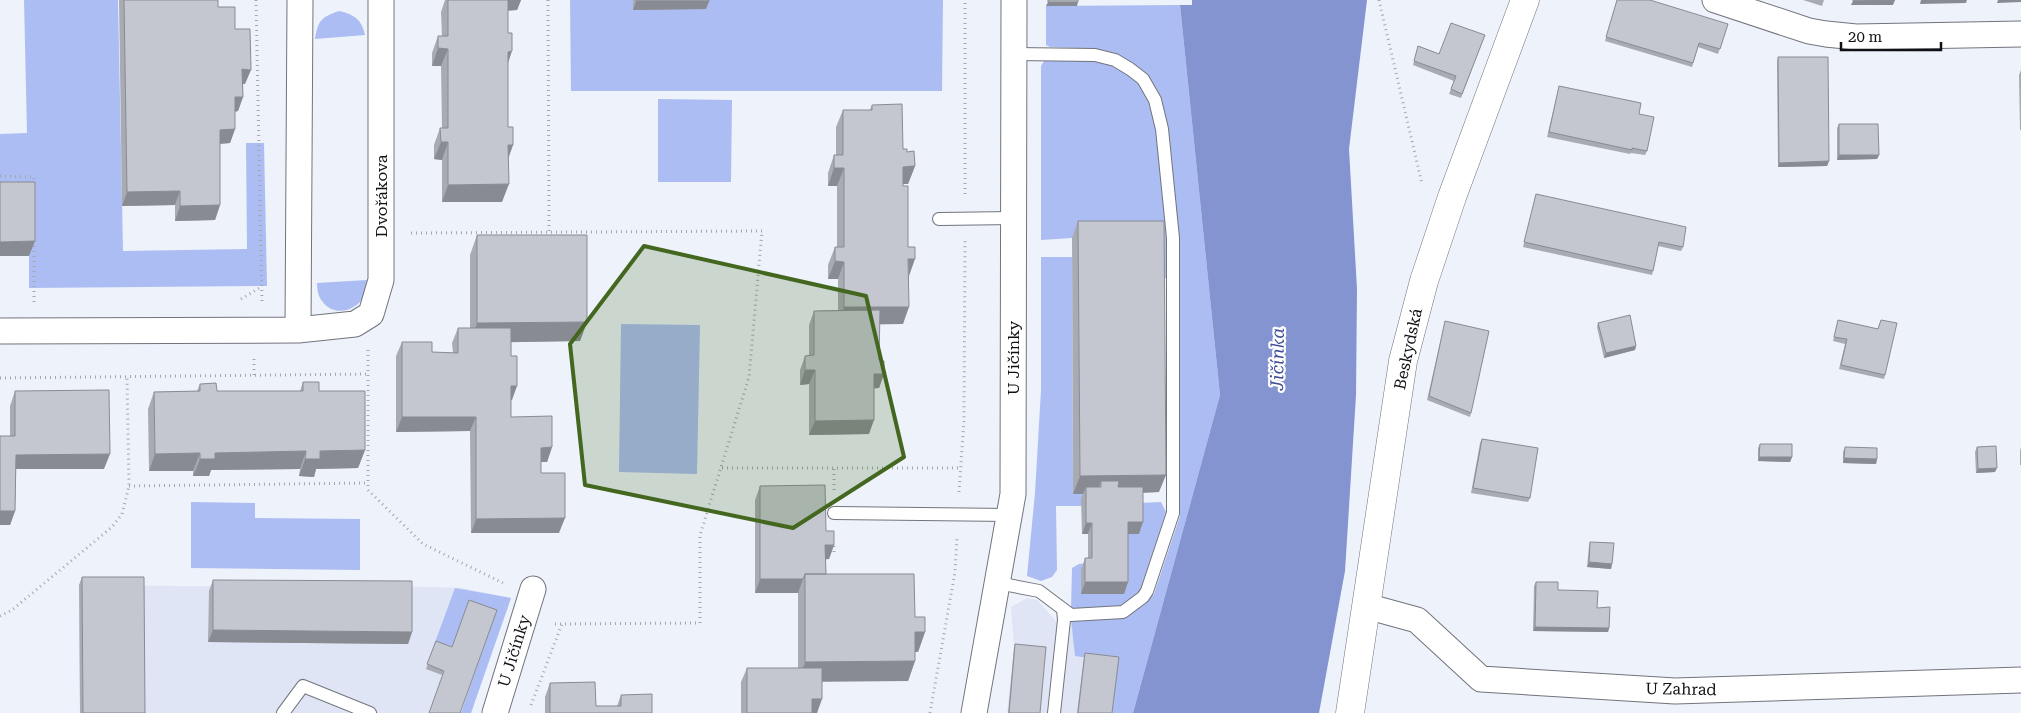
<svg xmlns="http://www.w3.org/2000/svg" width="2021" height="713" font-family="'Roboto Serif',serif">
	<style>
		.built { fill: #dfe5f5 }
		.green { fill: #acbdf3 }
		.water { fill: #8394d0 }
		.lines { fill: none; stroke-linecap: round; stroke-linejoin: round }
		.lane-casing { stroke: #72747c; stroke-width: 14 }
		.street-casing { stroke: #72747c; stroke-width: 27 }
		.secondary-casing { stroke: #72747c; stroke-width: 29 }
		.path { stroke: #a4a7ae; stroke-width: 3; stroke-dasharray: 1 4; stroke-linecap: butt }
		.lane { stroke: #fff; stroke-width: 12 }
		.street { stroke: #fff; stroke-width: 25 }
		.secondary { stroke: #fff; stroke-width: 28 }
		.wall { fill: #a9abb3 }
		.shaded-wall { fill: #898b92 }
		.building { fill: #c4c7d0; stroke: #898b92 }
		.marked { fill: #43671f; fill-opacity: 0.2; stroke: #43671f; stroke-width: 4; stroke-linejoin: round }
		.labels { text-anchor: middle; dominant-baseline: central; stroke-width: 4.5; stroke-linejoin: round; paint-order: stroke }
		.street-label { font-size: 16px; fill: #101114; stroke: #fff }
		.water-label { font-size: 18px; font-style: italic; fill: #3e4e98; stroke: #fff }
	</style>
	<rect width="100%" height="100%" fill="#eef2fb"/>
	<path class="built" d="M79,585l214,2 77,-2 92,3 49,10 -40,115h-391z
		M1027,598l10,2 19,21 15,-2 62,94h-126l7,-65 -3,-41z"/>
	<path class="green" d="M24,0h94l5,251 124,-2 -1,-106h18l3,143 -238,2v-91l-29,-1v-62l27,-1z
		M570,0h373l-1,91h-371z
		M1180,5l40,390 -87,318h-22l6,-51 -42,-6 -4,-37 53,-2 30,-23 26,-78 -1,-278 -12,-109 -6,-32 -14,-21 -15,-13 -17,-10 -18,-4 -47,-2 -4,-2v-39z
		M339,11c15,3 23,9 26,24l-50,4c3,-18 6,-22 24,-28z
		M1096,60c16,5 32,11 43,24 22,26 20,68 23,100 3,30 5,59 6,89l-2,5h-8l-86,-40 -31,2v-174l3,-5z
		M658,99l74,1 -1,82h-73z
		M1041,257h31l1,237 24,-2 -15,14h-26l1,64 -5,7 -11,4 -14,-5 8,-83 6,-103z
		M367,280c-1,5 -1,11 -3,16 -8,16 -31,21 -42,5 -4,-5 -5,-12 -5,-18z
		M621,324l79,1 -3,149 -78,-2z
		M191,502l64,1v15l105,1v51l-169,-2z
		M1161,502l5,10 -27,82 -17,12 -51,3 1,-41 7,-4 9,-1 36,-29 15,-31z
		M455,588l56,10 -40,115h-10l34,-99 -27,-10 -18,48 -16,-7z"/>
	<path class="water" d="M1192,0h175l-18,149 8,140 -1,106 -11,176 -26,142h-186l87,-318 -40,-390h12z"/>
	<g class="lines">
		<defs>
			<path id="lane" d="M939,219l75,-1
				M834,513l175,2
				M998,583l41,8 32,24 52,-3 20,-15 4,-6 26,-78v-275l-11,-109 -7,-29 -12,-21 -13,-10 -15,-9 -20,-5 -81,-1
				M283,713l20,-27 67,27
				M1054,713l10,-93 -1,-11"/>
			<path id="street" d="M1715,0l94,31 17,3 30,3 165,-3
				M298,330l2,-330
				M0,331l298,-1 57,-6 16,-10 10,-34v-280
				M1366,606l51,14 64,59 194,12 346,-11
				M495,713l38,-124
				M974,713l39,-219 1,-494"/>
			<path id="secondary" d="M1350,713l53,-352 21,-80 28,-84 73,-197"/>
		</defs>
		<use href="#lane" class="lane-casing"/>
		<use href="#street" class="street-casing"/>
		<use href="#secondary" class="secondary-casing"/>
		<path class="path" d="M256,0l6,301
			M548,0l1,232
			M1379,0l43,184
			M0,176l34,1v7
			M965,194v-194
			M411,233l351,-2 -13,146 -49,158v88l-147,1
			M241,299l20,-12
			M34,302v-64
			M368,350v140l55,54 80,39
			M254,359v17
			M0,378l368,-4
			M722,468h238
			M129,486l239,-3
			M834,490v-22
			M959,492l5,-72 1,-179
			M829,552h5v-8
			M0,616l12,-6 100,-83 10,-13 7,-28 -2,-109
			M531,705l31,-81
			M930,713l25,-141 2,-34"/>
		<use href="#lane" class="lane"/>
		<use href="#street" class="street"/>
		<use href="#secondary" class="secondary"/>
	</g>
	<path class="wall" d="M119,0h99v7l17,22 10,55h-2v13l-5,14 -3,1v17l-5,14 -10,1v61l-5,15 -40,1v-16l-53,1z
		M445,0h76l-4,10 -9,1v116l5,18 -4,12 -7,45h-60v-42l-8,-1v-14l6,-17h2l-1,-62h-9v-13l6,-17h4l-1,-24z
		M633,0h76v1l-3,8 -73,1z
		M1617,0l111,24 -10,30 -20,-7 -6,20 -87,-26z
		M1803,0h21l-2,6z
		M1485,35l-24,63 -12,-4 5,-13 -41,-16 5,-19 21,8z
		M1778,57l51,104 -2,5 -49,1 -1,-105z
		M2021,70v60h-1l-1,-55z
		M1559,86l88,65 -2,4 -14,-2 -1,1 -83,-17z
		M872,105l31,44 4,3 8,14 -7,18h-5l6,92 -6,48h-24v36l5,14 -5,14h-5l-5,46 -60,1v-51l-9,1v-15l5,-14h4v-31l5,-14 24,-1v-31h-10v-14l7,-18h2v-61h-9v-13l6,-18h2v-28l7,-17h27z
		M1839,124l40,31 -2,4 -40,1v-32z
		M1536,194l147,53 -2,4 -23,-5 -6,29 -129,-28z
		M1078,221l81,271 -16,1 -4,41h-11v48l-4,12h-43v-24l4,-12h3v-24h-6l-1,-35 2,-5h-10l-1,-256z
		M477,235l110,87 -7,19 -69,1 1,58h-1v17l41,30 -5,15h-6v11l18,60h-88l-1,-102 -74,1v-76l6,-14 30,10 21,1 -1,-10 6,-15h12v-73z
		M1838,320l40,9 3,-9 4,55 -1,4 -45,-10 6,-25 -12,-3z
		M1445,321l26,92 -1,4 -43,-17z
		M1598,323l38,23 -1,4 -31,8 -7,-31z
		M303,382l16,9 46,59 -7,18 -42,1 -2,8 -15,-1 1,-7 -89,1 -2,6h-16v-5h-44l-1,-62 6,-17 43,-1 3,-7 17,7h83z
		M15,391l89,78h-88l-1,42 -5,14v-119z
		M1482,439l48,59 -2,4 -57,-9 9,-50z
		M1760,444l32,13 -2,5 -32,-1v-13z
		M1845,447l32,12 -1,5 -33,-1v-11z
		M1977,447l18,25 -19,1 -1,-21z
		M2021,447v18h-1v-14z
		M760,486l66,45 8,14 -5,14h-4l1,15 89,43 10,15 -7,20h-3v9l-7,20h-86l-5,32h-76v-31l6,-14h51v-75h-43v-93z
		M1590,542l22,22 -1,5 -24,-2 2,-21z
		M82,577l63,136h-65l-1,-128z
		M213,580l199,52 -4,12 -200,-2 1,-51z
		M1536,582l22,8 51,38 -1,4 -75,-1 1,-45z
		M436,641l16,6 -10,28 -16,-6z
		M1015,644l25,69h-32l6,-65z
		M1085,653l27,60h-35l7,-56z
		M550,683l46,23h21l4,-11 31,18h-107v-16z"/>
	<path class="shaded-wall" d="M461,0h60l-4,10 -60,1z
		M1895,0l-2,5h-42l2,-4z
		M1921,0h46l-1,3 -46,1z
		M1998,0h23v2l-24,1z
		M636,1h73l-3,8 -73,1z
		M1048,2h30l-1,4h-31z
		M438,48l10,1 -7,17h-9z
		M512,51l-6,18 2,-17z
		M242,69l9,1 -6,14h-8z
		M235,97h8l-5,14 -8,1z
		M235,129l-5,14 -15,1 5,-14z
		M441,142h7l-6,18 -8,-1z
		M508,145h5l-7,18z
		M1839,155h40l-2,4 -40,1z
		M1829,161l-2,5 -49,1 1,-4z
		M915,166l-7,18h-11l6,-17z
		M834,168h10l-7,18h-9z
		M509,184l-7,18h-60l6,-17z
		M180,191l-5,14 -53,1 5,-14z
		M220,205l-5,15 -40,1 5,-15z
		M35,241l-6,15h-29v-14z
		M908,259h7l-6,17z
		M835,261l9,1 -6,17h-10z
		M844,307h65l-6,17 -65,1z
		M587,322l-7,19 -110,2 7,-20z
		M1636,346l-1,4 -31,8 2,-5z
		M805,370h10l-6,14 -9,1z
		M874,374h10l-5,14 -10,1z
		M511,386h6l-5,14 -6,1z
		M402,417h74l-6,14 -74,1z
		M874,420l-5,14 -60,1 6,-14z
		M552,447l-5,15h-11l5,-14z
		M365,450l-7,18 -42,1 -2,8 -15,-1 6,-17 15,-8z
		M306,451l-6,18 -89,1 -2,6h-16l7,-17 15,-6z
		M200,453l-7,18h-44l6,-17z
		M110,454l-6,15h-94l6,-14z
		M1759,457h33l-2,5 -32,-1z
		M1844,458l33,1 -1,5 -33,-1z
		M1997,468l-2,4 -19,1 2,-4z
		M1166,475l-7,17 -61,2 3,-7v-6l-4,11 -11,-5 -3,7h-10l7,-18z
		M0,511h15l-5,14h-10z
		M565,518l-6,15h-88l5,-14z
		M1128,522h15l-4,12h-15z
		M1086,523h6l-4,11h-6z
		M825,545h9l-5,14 -9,1z
		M1589,562l23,2 -1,5 -24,-2z
		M760,579h43l-5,14h-43z
		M1085,582h43l-4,12h-43z
		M1535,627l74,1 -1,4 -75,-1z
		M213,630l199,2 -4,12 -200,-2z
		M915,632h10l-7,20h-10z
		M915,661l-7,20 -110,1 7,-20z
		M812,699h10l-5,14h-10z"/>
	<path class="building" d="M124,0h94v7h17v22h15l1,41 -9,-1 1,28h-8v32l-15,1v75l-40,1v-15l-53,1z
		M448,0h60v33h4v18l-4,1v75h5v18h-5l1,39 -61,1v-43h-7l-1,-14h8v-79l-10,-1v-12h10z
		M636,0h73v1h-73z
		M1048,0h30v2h-30z
		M1617,0h33l78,24 -8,25 -21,-6 -6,20 -87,-26z
		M1853,0h42l-42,1z
		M1451,23l34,12 -23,59 -11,-5 5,-13 -42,-15 4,-15 21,8z
		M1778,57h50l1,104 -50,2z
		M1559,86l82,17 -2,11 15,3 -7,34 -15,-3v2l-83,-18z
		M902,104l1,45h4v3l7,-1 1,15 -12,1v19h5v61h7v12h-7l1,48h-65v-45l-9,-1v-14h9v-79h-10v-13h9v-45h29v-5z
		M1839,124h39l1,31h-40z
		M0,182h35v59l-35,1z
		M1536,194l150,33 -3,20 -24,-5 -6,29 -129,-29z
		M1078,221h86l2,254 -86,1z
		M477,235h110v87l-110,1z
		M880,310l-1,50 5,1v13h-10v46l-59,1v-51h-10v-14l9,-1v-44z
		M1630,315l6,31 -30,7 -8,-30z
		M1838,320l40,9 3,-9 16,3 -12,52 -44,-10 6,-26 -13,-2z
		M1445,321l44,10 -18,82 -42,-17z
		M458,328h53v28h6v30h-6v31l41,-1v31l-11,1v25h24v45l-89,1v-102h-74v-75h30v10l26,1z
		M303,382h16v9h46v59l-45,1v8h-15l1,-8 -91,2v6h-15v-6l-45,1 -1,-62 46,-1v-7l16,-1 1,8h86z
		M109,390l1,64 -94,1 -1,56h-15v-75h15v-45z
		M1482,439l56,9 -8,50 -57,-10z
		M1760,444h32v13h-33z
		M1996,446l1,22 -19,1 -1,-22z
		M1845,447l32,1v11l-33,-1z
		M1101,481h18l-1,6h25v35h-15v60h-43v-24h7v-35h-6v-36h15z
		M825,485l1,46h8v14h-9l1,29h-21l-2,5h-43v-93z
		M1590,542l24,1 -2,21 -23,-2z
		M805,574h109l1,43h10v15h-10v29l-110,1z
		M82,577h62l1,136h-62z
		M213,580l199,1v51l-199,-2z
		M1536,582h22v8l40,1 -1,17 13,-1 -1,21 -74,-1z
		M469,600l28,10 -37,103h-31l15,-42 -17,-7 9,-23 16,6z
		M1015,644l31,3 -6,66h-31z
		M1085,653l34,4 -7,56h-34z
		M747,668h75v31h-10v14h-65z
		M595,682l1,24h25v-11l31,-1v19h-102v-30z"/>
	<path class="marked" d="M644,246l222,50 38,161 -111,71 -208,-43 -15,-141z"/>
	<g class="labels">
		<g class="street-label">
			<text transform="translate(381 196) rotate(-90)">Dvořákova</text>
			<text transform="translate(1408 349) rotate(-78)">Beskydská</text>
			<text transform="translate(1013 358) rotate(-90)">U Jičínky</text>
			<text transform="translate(514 651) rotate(-73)">U Jičínky</text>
			<text transform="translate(1681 689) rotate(1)">U Zahrad</text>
		</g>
		<g class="water-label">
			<text transform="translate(1277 359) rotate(-89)">Jičínka</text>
		</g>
	</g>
	<path d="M1841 42v8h100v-8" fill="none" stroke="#101114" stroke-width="2.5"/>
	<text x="1848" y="42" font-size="15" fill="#101114" stroke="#ffffff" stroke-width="4" paint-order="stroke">20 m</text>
</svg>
